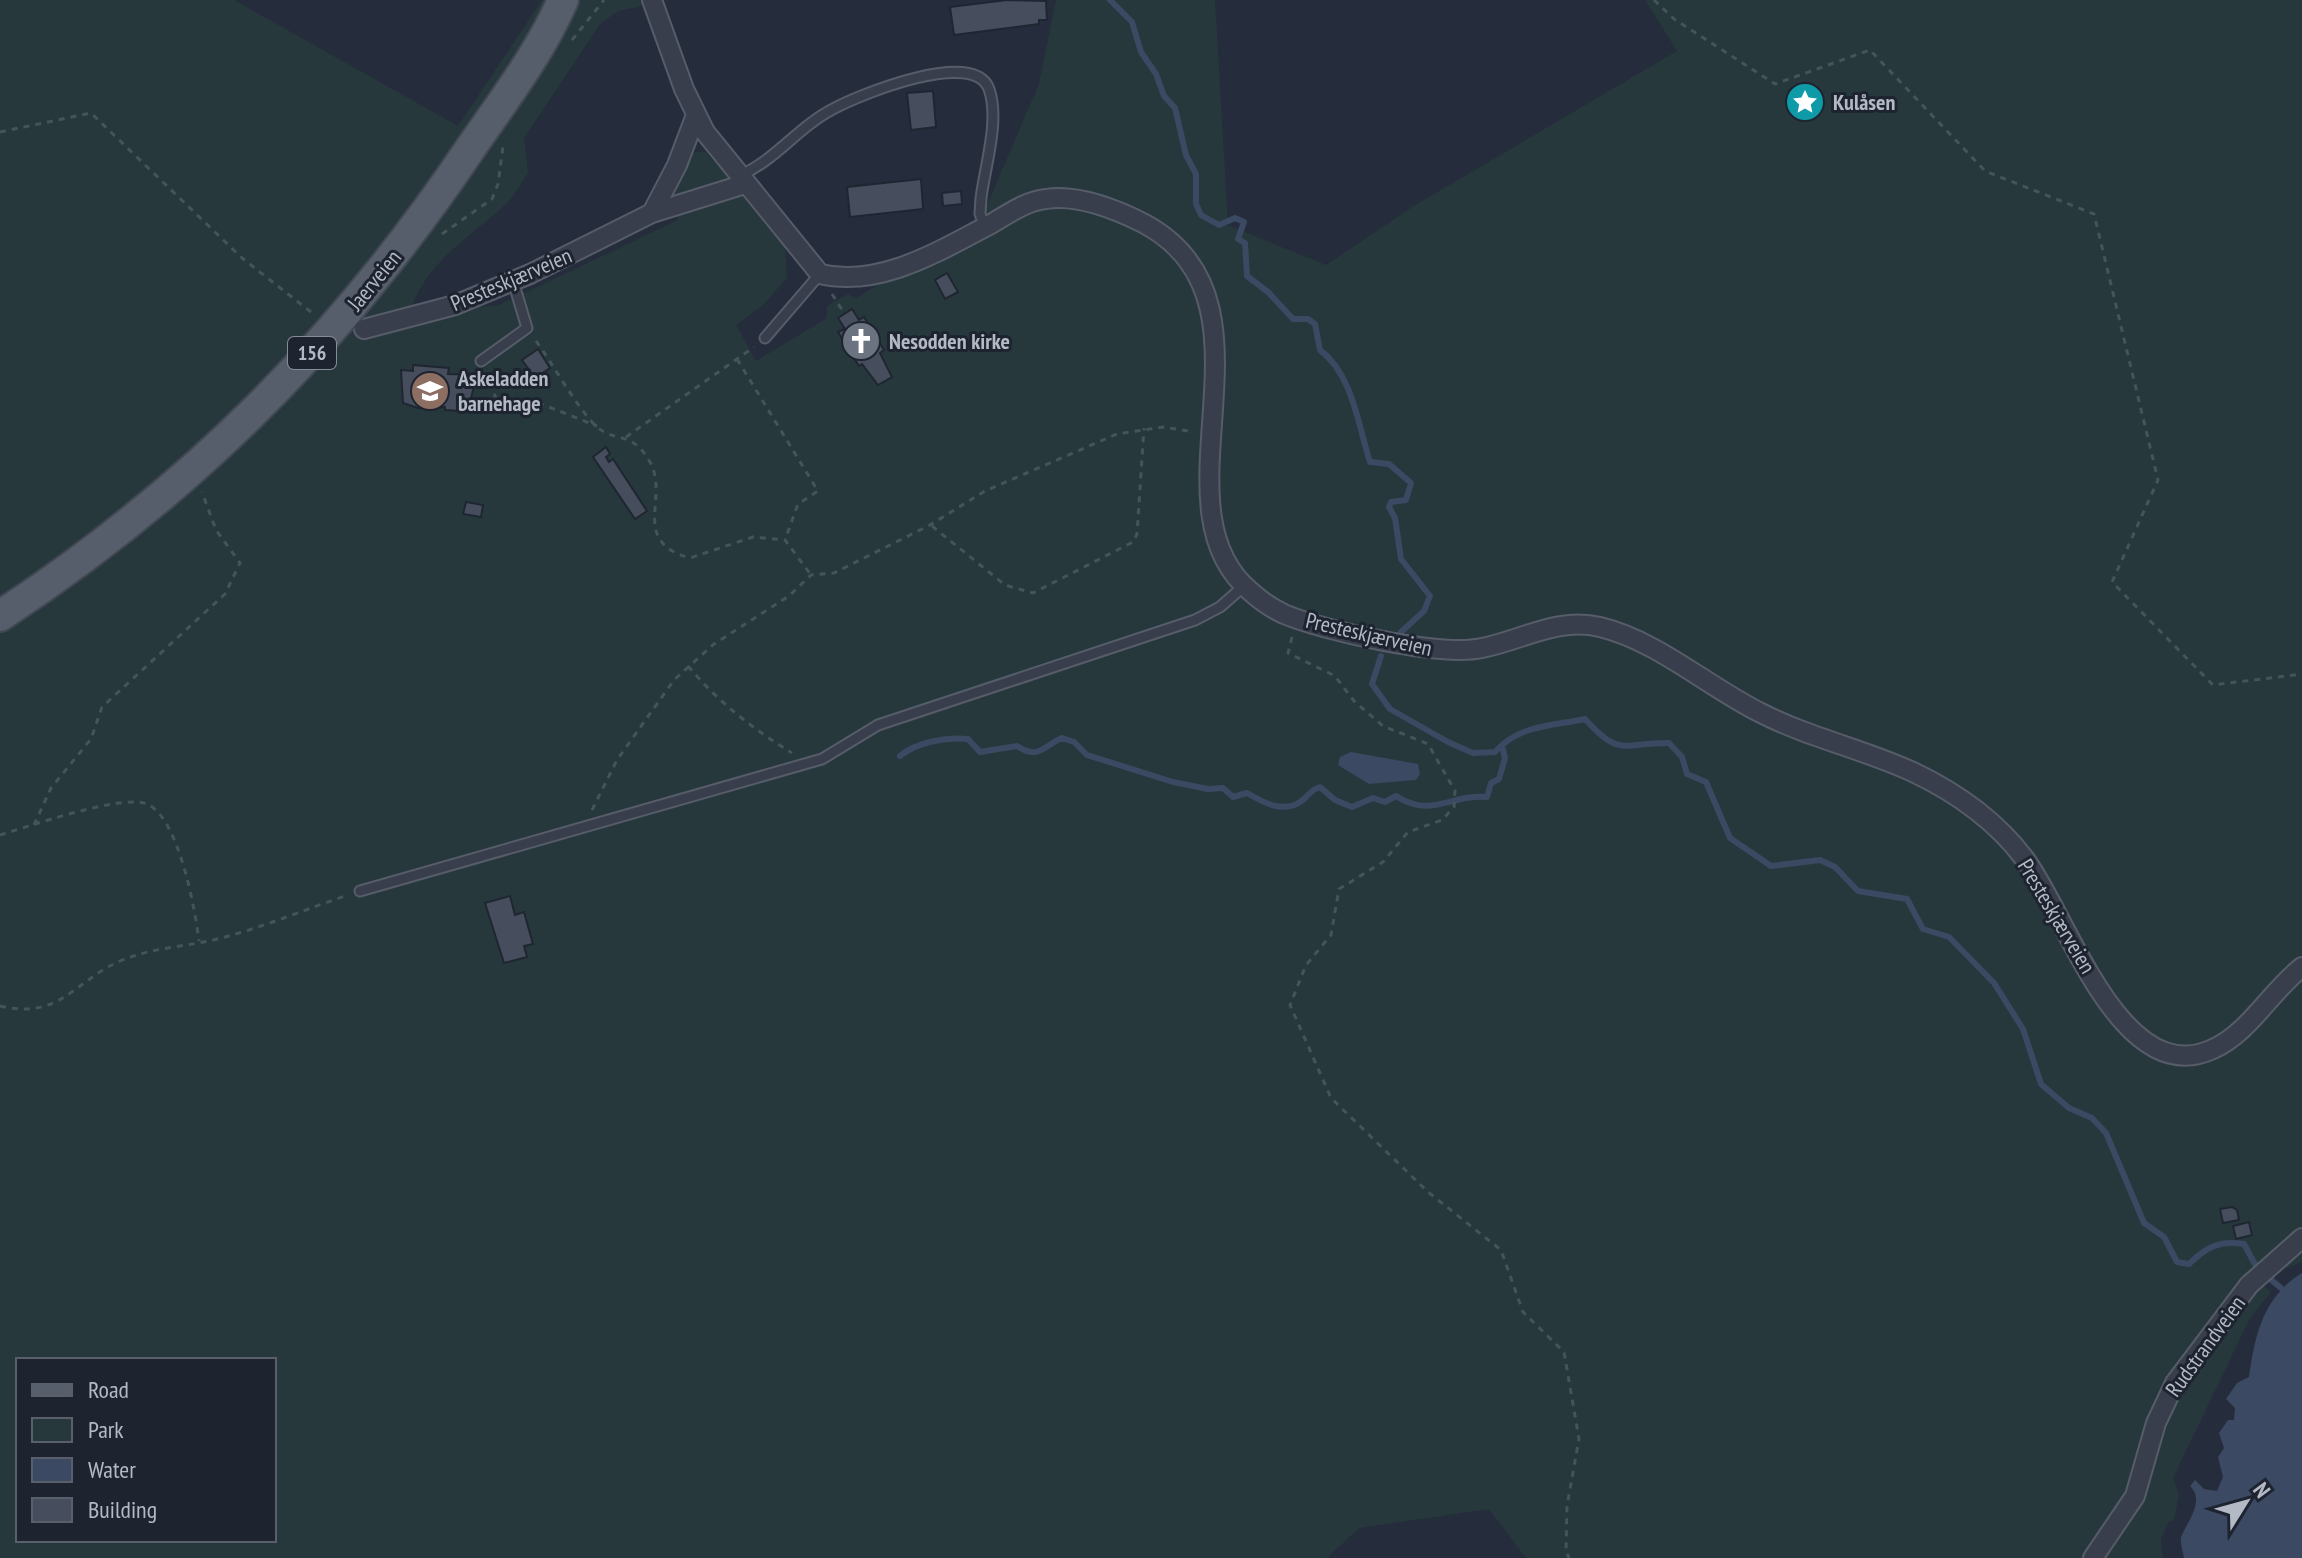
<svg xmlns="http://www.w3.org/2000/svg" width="2302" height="1558" font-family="'PT Sans Narrow',sans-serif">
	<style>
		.green { fill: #26383c; fill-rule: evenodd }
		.water { fill: #3b4963 }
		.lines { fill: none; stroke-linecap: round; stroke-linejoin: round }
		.stream { stroke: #3b4963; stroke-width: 6 }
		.building { fill: #464e5e; stroke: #1f2632; stroke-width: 2 }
		.service-casing { stroke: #565c69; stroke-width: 13 }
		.minor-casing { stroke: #565c69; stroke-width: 22 }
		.primary-casing { stroke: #414854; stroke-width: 34 }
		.path { stroke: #445559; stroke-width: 3; stroke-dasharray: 6 6; stroke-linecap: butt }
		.service { stroke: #383e4b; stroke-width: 9 }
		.minor { stroke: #383e4b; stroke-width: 18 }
		.primary { stroke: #565d6b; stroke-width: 30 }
		.labels { text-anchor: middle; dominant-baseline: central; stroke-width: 6; stroke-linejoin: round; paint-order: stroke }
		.shield { fill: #1d2430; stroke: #878c99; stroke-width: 2 }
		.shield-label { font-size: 20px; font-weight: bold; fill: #b4b9c6 }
		.poi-label { font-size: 22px; font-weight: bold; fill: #b4b9c6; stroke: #1d2430; text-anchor: start }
		.street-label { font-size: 22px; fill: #b4b9c6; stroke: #1d2430 }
	</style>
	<rect width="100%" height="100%" fill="#252c3b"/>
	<path class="green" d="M0,0h234l224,126 84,-126h107l-10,7 -21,4 -18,13 -76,114 4,35c-7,10 -13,23 -22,31 -36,34 -77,55 -95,104l86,-2 181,-86 -6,-26 22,-42h11l58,60 22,31 2,35 -23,26 -28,21 20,36 71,-43v-12l21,-12 8,5 128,-87 55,-128 17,-84h159l13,225 98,40 86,-58 265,-156 -32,-51h657v1262l-30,12 -8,12 7,6 -21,26 -77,160 6,17 -5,25 -5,2 -8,16 2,20h-637l-37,-49 -130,19 -32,30h-1327zM18,1360h256v180h-256z"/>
	<path class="water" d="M1351,752l67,12 2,10 -4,6 -47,4 -31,-19 2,-8z
		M2302,1273v285h-118c-1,-6 -4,-14 -3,-20 2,-11 26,-36 9,-52l5,-6 9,9 13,2 6,-14 -5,-20 6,-9 -5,-15 9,-13h6l1,-12 -9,-9 11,-16 12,-6c6,-42 14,-80 53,-104z"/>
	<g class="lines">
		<path class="stream" d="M1110,0l22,22 9,30 15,22 8,22 11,12 11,47 10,19v30l5,11 18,10 16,-7 9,4 -6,17 7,4 2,33 21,16 25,27h15l7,5 5,26c33,25 38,75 50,112l19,2 22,19 -5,17 -15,2 -2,5 6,11 6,41 29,37 -6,15 -23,21
			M1381,656l-9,28 18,25 58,33 25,11 22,-1c23,-27 57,-26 90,-33 36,40 38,23 84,24l13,14 5,17 19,8 24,56 41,28 49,-6 15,7 23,24 49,8 16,30 26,8 45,46 29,46 18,55 28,24 23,10 14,15 38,90 20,14 13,25 12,2c17,-17 31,-24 55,-20l12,22
			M900,756c17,-14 46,-19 68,-17l12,13 37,-6c22,14 25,1 45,-8l12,4 13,13 86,27 35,7 15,-1 10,9 14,-4c14,8 35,21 53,9 8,-5 10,-12 20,-15l15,13 17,7 21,-9 12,4 11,-6c36,23 54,-2 91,1l4,-14 8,-4 6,-21 -3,-13
			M2269,1278l12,10"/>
	</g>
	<path class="building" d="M1007,0l39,1 1,19h-8v4l-85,11 -4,-28z
		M933,91l3,36 -25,3 -4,-37z
		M921,179l2,30 -73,8 -3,-30z
		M961,191l1,13 -19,2 -1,-13z
		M947,273l11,19 -13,7 -10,-19z
		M852,309l7,11 5,-3 20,33 -4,3 12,24 -14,8 -16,-21 -3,2 -21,-34 7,-3 -7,-11z
		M538,349l12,19 -15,10 -13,-18z
		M413,365l36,3 -1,6 29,1 -6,23 5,1 -1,13 -30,-2v-3l-27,1 -15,-5 -2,-33 12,1z
		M606,447l4,7 -4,3 3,5 4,-3 34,52 -12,8 -42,-62z
		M466,502l17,3 -2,12 -18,-3z
		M510,896l5,19 9,-3 9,32 -9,2 3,11 -23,6 -19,-60z
		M2232,1207l5,3 2,10 -16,3 -3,-14z
		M2249,1222l3,13 -16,4 -3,-13z"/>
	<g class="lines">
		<defs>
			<path id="service" d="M739,176c37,-16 59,-49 94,-67 28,-15 141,-61 156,-20 11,31 -4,77 -8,109l-1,16 5,13
				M765,338l55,-64
				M481,361l46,-33 -14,-47
				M360,891l462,-132 56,-34 317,-105 25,-13 24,-21"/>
			<path id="minor" d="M652,0l32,89 21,43 115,142c60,14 119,-23 171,-50 17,-10 35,-23 55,-25 32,-5 69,10 97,24 148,78 4,281 107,368 10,9 21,17 34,23 40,17 156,43 198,34 40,-8 76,-31 118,-21 58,14 108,60 161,86 49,25 102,36 152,59 42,20 83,49 111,86 42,54 96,234 189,191 36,-16 58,-58 89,-82
				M652,213l25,-48 19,-50
				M364,329l91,-24 75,-31 122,-61 93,-29
				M2093,1558l42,-62 21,-73 19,-40 74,-98 53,-47"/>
			<path id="primary" d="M0,616c192,-126 342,-277 470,-467 33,-48 70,-96 93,-149"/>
		</defs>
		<use href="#service" class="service-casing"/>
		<use href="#minor" class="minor-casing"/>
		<use href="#primary" class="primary-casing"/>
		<path class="path" d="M1654,0l20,19 101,65 95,-34 115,121 109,43 64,266 -46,102 101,103 89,-11
			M572,40l32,-40
			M0,132l91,-19 151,145 69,54
			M442,234l50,-35 6,-15 5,-38
			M832,294l12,19
			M536,341c17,23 41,67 60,85 20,18 35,3 54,36 20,36 -21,79 40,96l63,-21 32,3 26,35
			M737,359l81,132 -20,13 -13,36
			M484,372l13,28 42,3 58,23
			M626,437l128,-90
			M932,526l73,59 28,8 100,-51 4,-8 7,-106
			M1292,637l-4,16 47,23 19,25 29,25 45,18 27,47 -1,16 -12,13 -34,12 -25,30 -44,27 -8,46 -25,30 -16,40 41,93 97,94 73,58 22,62 41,40 15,87 -12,67 -1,45 3,7
			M688,666c30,36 65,63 104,87
			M592,810l25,-50 57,-80 40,-36 75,-48 22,-21 23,-2 96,-48 55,-34 132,-57 46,-7 31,5
			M34,825l17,-37 40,-49 11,-32 123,-113 15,-31 -24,-33 -14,-38
			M0,835c30,-9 116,-39 144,-32 34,9 51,106 55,138
			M0,1006c60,14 73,-24 120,-45 32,-14 68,-14 101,-23 43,-11 85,-29 127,-43"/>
		<use href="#service" class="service"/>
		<use href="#minor" class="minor"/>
		<use href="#primary" class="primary"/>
	</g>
	<defs>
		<symbol id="sight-disc" viewBox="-11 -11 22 22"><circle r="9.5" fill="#0f9aa8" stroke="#1d2430"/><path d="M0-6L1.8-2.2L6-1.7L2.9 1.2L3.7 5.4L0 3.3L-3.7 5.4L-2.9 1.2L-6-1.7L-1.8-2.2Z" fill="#fff"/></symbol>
		<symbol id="church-disc" viewBox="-11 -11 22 22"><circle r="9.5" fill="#6b7280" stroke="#1d2430"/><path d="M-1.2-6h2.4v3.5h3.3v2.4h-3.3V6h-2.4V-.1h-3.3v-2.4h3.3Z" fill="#fff"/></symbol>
		<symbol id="school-disc" viewBox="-11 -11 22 22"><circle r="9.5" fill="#8d6e63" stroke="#1d2430"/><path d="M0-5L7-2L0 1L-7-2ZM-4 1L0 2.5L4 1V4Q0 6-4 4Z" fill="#fff"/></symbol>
	</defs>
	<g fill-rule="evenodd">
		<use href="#sight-disc" x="1783" y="80" width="44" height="44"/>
		<use href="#church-disc" x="839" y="319" width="44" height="44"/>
		<use href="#school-disc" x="408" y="369" width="44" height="44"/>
	</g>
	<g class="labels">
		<rect class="shield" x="288" y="337" width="48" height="32" rx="6"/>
		<g class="shield-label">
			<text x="312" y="353">156</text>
		</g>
		<g class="poi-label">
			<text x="1833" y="102">Kulåsen</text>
			<text x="889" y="341">Nesodden kirke</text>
			<text x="458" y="378">Askeladden<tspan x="458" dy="25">barnehage</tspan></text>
		</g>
		<g class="street-label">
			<text transform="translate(511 279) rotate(-23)">Presteskjærveien</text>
			<text transform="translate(374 280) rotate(-51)">Jaerveien</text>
			<text transform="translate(1369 634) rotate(13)">Presteskjærveien</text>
			<text transform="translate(2057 916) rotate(59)">Presteskjærveien</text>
			<text transform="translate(2205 1346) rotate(-54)">Rudstrandveien</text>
		</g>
	</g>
	<rect x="16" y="1358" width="260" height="184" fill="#1d2430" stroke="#59606c" stroke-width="2"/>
	<rect x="32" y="1384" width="40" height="12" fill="#565d6b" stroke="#59606c" stroke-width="2"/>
	<text x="88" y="1398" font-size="24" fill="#b4b9c6">Road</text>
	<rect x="32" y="1418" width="40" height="24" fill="#26383c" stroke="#59606c" stroke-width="2"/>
	<text x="88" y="1438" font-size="24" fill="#b4b9c6">Park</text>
	<rect x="32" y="1458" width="40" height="24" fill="#3b4963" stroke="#59606c" stroke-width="2"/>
	<text x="88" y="1478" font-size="24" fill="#b4b9c6">Water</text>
	<rect x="32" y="1498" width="40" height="24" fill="#464e5e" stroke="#59606c" stroke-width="2"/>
	<text x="88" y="1518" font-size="24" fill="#b4b9c6">Building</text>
	<g transform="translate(2246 1502) rotate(53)" stroke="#1d2430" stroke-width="6" paint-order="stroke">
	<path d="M0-6L14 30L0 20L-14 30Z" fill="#b4b9c6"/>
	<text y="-12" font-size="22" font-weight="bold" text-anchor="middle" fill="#b4b9c6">N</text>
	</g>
</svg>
